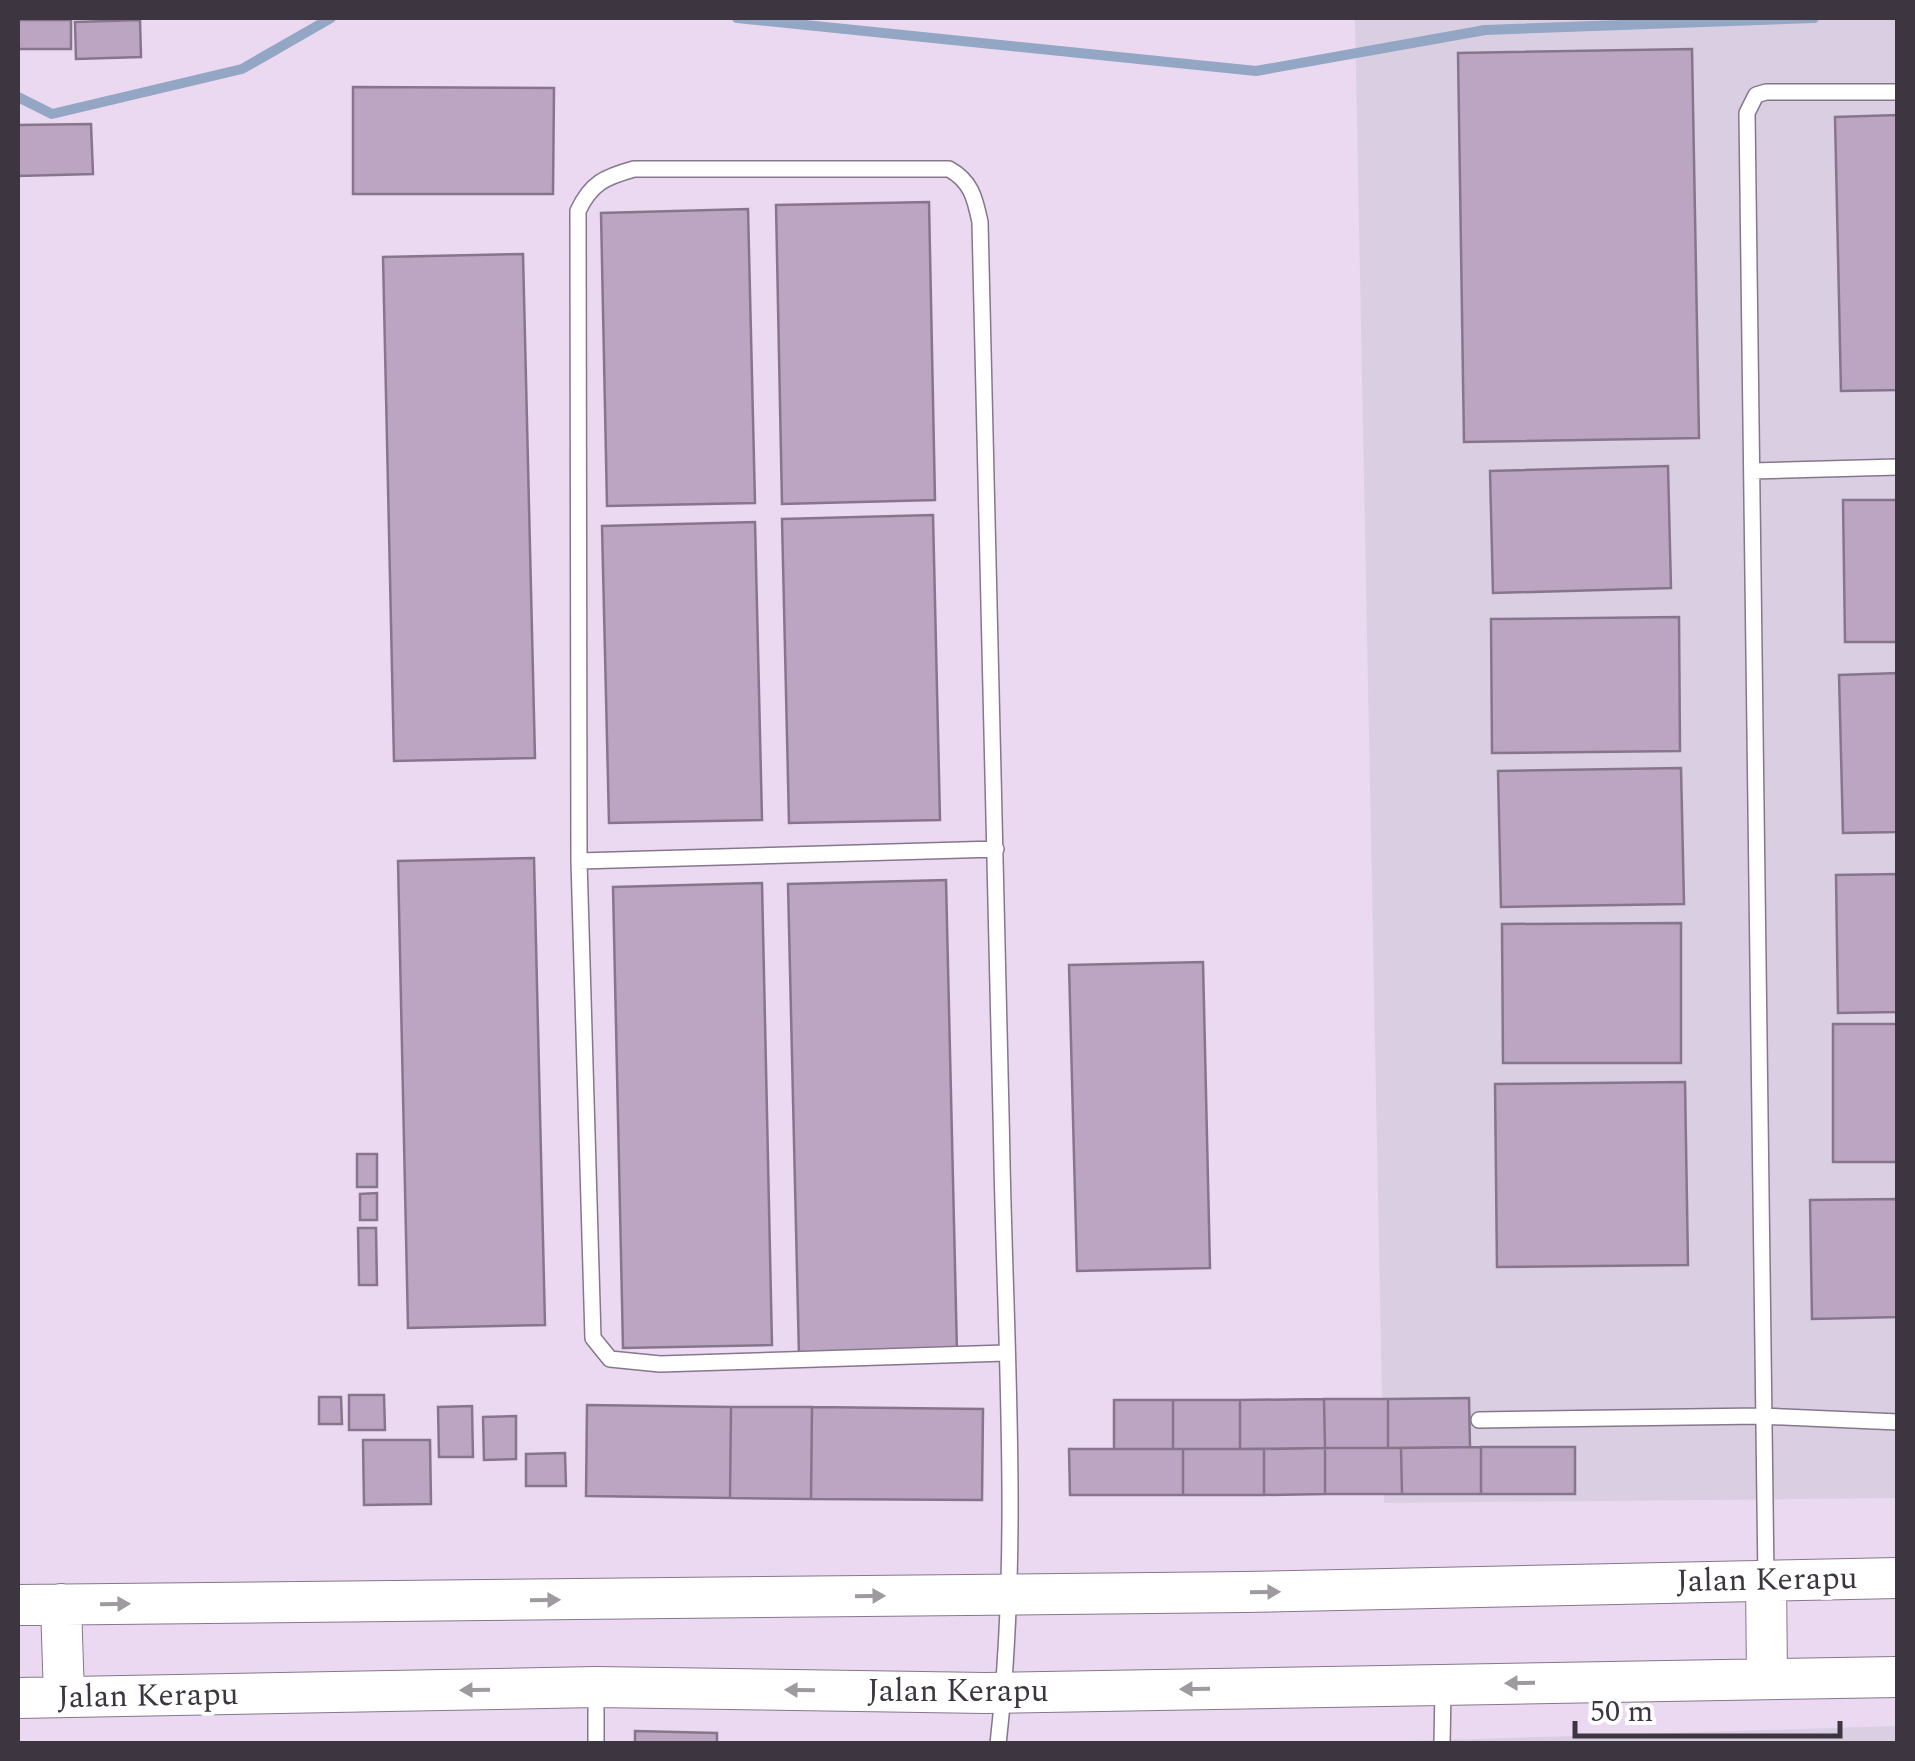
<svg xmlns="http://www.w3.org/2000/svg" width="1915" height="1761" font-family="Spectral,serif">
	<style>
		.industrial { fill: #d9cee2 }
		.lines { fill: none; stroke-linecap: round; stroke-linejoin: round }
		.stream { stroke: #93a6c3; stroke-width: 10 }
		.building { fill: #bca5c2; stroke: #87768b; stroke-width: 2.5 }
		.service-casing { stroke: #86778d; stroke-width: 18 }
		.tertiary-casing { stroke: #86778d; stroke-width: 42 }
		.service { stroke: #fff; stroke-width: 15 }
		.tertiary { stroke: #fff; stroke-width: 40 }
		.oneway { fill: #9e9aa0 }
		.labels { text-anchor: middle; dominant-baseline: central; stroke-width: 8; stroke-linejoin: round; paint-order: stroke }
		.street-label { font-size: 32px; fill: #3d3640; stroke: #fff }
	</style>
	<rect width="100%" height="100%" fill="#ead9f1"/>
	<path class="industrial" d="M1355,18h542v1480l-513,5z
		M1897,1726v18h-586z"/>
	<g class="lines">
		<path class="stream" d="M737,18l519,53 229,-41 329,-12
			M18,97l34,17 190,-45 89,-51"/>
	</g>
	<path class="building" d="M18,20h53v29h-53z
		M140,20l1,37 -65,2 -1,-37z
		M1692,49l7,389 -235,4 -6,-389z
		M353,87l201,1 -1,106h-200z
		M1898,115v275l-57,1 -6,-274z
		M91,124l2,50 -75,2v-51z
		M929,202l6,298 -153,4 -6,-299z
		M748,209l7,294 -148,3 -6,-293z
		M523,254l12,504 -141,3 -11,-504z
		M1668,466l3,122 -178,5 -3,-122z
		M1843,500h55v142h-53z
		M933,515l7,305 -151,3 -7,-304z
		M755,522l7,298 -153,3 -7,-297z
		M1679,617l1,134 -188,2 -1,-134z
		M1898,673v159l-55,1 -4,-158z
		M1681,768l3,136 -183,3 -3,-136z
		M534,858l11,467 -137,3 -10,-467z
		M1898,874v138l-60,1 -2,-138z
		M946,880l11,473 -158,3 -11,-472z
		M762,883l10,462 -149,3 -10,-461z
		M1681,923v140h-178l-1,-139z
		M1203,962l7,306 -133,3 -8,-306z
		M1833,1024h65v138h-65z
		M1685,1082l3,183 -191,2 -2,-183z
		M357,1154h20v33h-20z
		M377,1193v27h-17v-26z
		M1898,1199v118l-86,2 -2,-119z
		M358,1228h18l1,57h-18z
		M349,1395h35l1,35h-36z
		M319,1397h22l1,27h-23z
		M1469,1398l1,49 -82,1v-49z
		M1324,1399h64v49h-63z
		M1324,1399l1,49 -85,1v-49z
		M1114,1400h59v49h-59z
		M1173,1400h67v49h-67z
		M587,1405l144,2 -1,91 -144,-2z
		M472,1406l1,51h-34l-1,-50z
		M731,1407h81l-1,92 -81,-1z
		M812,1407l171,2 -1,91 -171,-1z
		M516,1416v43l-32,1 -1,-43z
		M363,1440h67l1,64 -67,1z
		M1481,1447v47h-79l-1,-46z
		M1481,1447h94v47h-94z
		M1325,1448v46l-61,1v-46z
		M1325,1448h76l1,46h-77z
		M1069,1449h114v46h-113z
		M1183,1449h81v46h-81z
		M565,1453l1,33h-40v-32z
		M635,1731l82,2v11h-82z"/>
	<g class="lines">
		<defs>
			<path id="service" d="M1752,471l146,-4
				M579,861l417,-12
				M1479,1420l281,-4 138,6
				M1766,1580l-19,-1467 9,-18 10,-3h132
				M596,1744v-57
				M998,1744c22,-193 8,-388 4,-581 -6,-314 -14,-628 -22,-941 -5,-24 -9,-41 -31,-53h-315c-29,8 -43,14 -56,42l1,650 14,477 17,21 50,5 346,-11
				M1442,1744l1,-55"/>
			<path id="tertiary" d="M1766,1580l1,98
				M61,1604l3,93
				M18,1605l1227,-13 653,-14
				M18,1698l578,-11 389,6 913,-16"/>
		</defs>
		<use href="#service" class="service-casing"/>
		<use href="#tertiary" class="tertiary-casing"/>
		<use href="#service" class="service"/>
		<use href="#tertiary" class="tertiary"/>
	</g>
	<defs><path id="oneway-solid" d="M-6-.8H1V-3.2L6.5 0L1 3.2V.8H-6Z" transform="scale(2.5)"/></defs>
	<g class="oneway">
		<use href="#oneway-solid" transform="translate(1265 1592) rotate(-1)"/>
		<use href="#oneway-solid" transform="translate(870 1596) rotate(-1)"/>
		<use href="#oneway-solid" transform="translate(545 1600) rotate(-1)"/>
		<use href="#oneway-solid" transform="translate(115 1604) rotate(-1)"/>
		<use href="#oneway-solid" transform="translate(1520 1683) rotate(179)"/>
		<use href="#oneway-solid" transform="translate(1195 1689) rotate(179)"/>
		<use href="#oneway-solid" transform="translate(475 1690) rotate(179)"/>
		<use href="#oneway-solid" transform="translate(800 1690) rotate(-179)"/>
	</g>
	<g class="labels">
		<g class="street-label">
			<text transform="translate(1767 1580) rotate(-1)">Jalan Kerapu</text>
			<text x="958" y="1691">Jalan Kerapu</text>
			<text transform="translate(148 1696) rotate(-1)">Jalan Kerapu</text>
		</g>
	</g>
	<rect width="1915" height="1761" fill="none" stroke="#3d3640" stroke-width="40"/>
	<path d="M1575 1721v15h265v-15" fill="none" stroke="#3d3640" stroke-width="5"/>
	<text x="1590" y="1721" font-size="30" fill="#3d3640" stroke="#ffffff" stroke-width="8" paint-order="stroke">50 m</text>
</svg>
